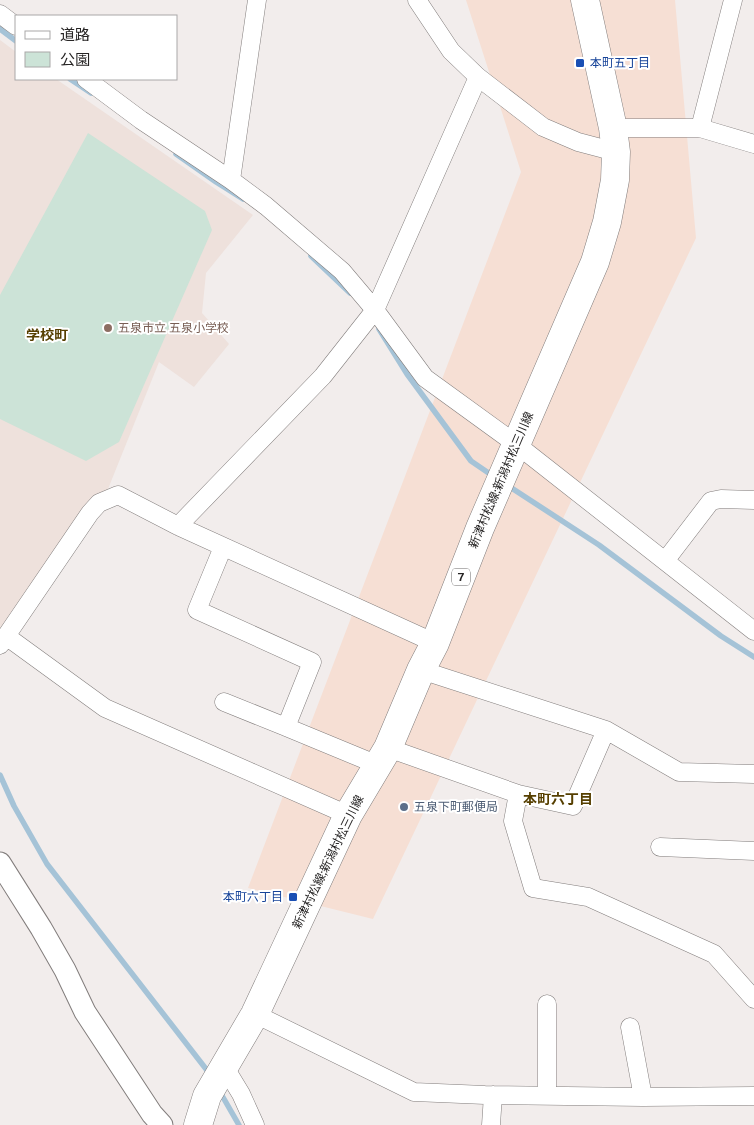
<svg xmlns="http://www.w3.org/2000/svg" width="754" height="1125" font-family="'Public Sans','Noto Sans JP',sans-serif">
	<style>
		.commercial { fill: #f6dfd4 }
		.built { fill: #eee1dc }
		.green { fill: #cce3d7 }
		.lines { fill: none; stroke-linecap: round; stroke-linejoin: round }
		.stream { stroke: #a5c3d7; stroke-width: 5.5 }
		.minor-casing { stroke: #827d7c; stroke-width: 19 }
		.tertiary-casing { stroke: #827d7c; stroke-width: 23 }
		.primary-casing { stroke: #827d7c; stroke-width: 29 }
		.minor { stroke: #fff; stroke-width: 18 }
		.tertiary { stroke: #fff; stroke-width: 21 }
		.primary { stroke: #fff; stroke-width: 28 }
		.transit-dot { fill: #1a4fb4; stroke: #fff; stroke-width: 2 }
		.education-dot { fill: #8d6e63; stroke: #fff; stroke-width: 2 }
		.service-dot { fill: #5c6f8a; stroke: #fff; stroke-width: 2 }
		.labels { text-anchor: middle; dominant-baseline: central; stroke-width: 4; stroke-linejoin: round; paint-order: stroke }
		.shield { fill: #fff; stroke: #686666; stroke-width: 1 }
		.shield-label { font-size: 11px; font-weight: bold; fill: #272525 }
		.transit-label { font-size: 12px; fill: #164399; stroke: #fff; text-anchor: start }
		.education-label { font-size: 12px; fill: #785e54; stroke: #fff; text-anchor: start }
		.street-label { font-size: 12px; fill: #272525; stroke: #fff }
		.service-label { font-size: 12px; fill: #4e5e75; stroke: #fff; text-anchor: start }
		.neighbourhood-label { font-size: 14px; font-weight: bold; fill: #563f00; stroke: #fff }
	</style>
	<rect width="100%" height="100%" fill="#f2edec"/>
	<path class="commercial" d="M466,0h209l21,238 -323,681 -125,-31 273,-716z"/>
	<path class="built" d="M0,40l16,12v27h40l197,136 -47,58 -4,40 27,31 -35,43 -35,-25 -51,127 -21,14 -87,134z"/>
	<path class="green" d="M88,133l117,78 7,19 -93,212 -33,19 -86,-42v-124z"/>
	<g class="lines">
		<path class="stream" d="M0,29l16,12
			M70,79l21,14
			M176,154l40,28 27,17
			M311,256l39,37
			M379,329l28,45 64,87 22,15
			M507,485l92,60 122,91 33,21
			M0,775l14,31 33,58 159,205 4,7
			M220,1092l19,33"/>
		<defs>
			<path id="minor" d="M417,0l34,51 27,26 65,50 35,15 38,10
				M0,14l16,12
				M86,79l55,41 90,60 35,26 76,65 33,39 50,68 91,66 238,187
				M613,128h87l54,16
				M700,128l33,-128
				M231,180l26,-180
				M178,526l145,-150 52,-66 103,-233
				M223,547l-26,63 115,52 -26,65 92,38
				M665,561l46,-60 10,-2 33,1
				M6,636l99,72 243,107
				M0,645l90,-132 9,-10 19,-8 60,31 257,117
				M421,670l185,60 73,42 75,2
				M224,702l62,25
				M388,748l130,46 -5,27 20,67 55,9 126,57 40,45
				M518,794l55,12 33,-76
				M660,847l94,4
				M255,1014l159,78 71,3 158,2 111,-1
				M630,1027l13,70
				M224,1066l17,28 14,31
				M547,1096v-92
				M491,1125l2,-30"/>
			<path id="tertiary" d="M0,863l41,65 24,42 20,42 67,102 10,11"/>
			<path id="primary" d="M198,1125l9,-29 48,-82 93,-199 40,-67 33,-78 14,-27 45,-115 115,-266 12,-40 8,-42 1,-28 -3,-24 -28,-128"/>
		</defs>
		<use href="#minor" class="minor-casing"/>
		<use href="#tertiary" class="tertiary-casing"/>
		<use href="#primary" class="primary-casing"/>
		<use href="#minor" class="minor"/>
		<use href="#tertiary" class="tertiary"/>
		<use href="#primary" class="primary"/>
	</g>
	<g class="transit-dot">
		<rect x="575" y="58" width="10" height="10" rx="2.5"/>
		<rect x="288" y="892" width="10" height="10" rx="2.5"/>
	</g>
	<circle class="education-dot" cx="108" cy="328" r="5"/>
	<circle class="service-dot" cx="404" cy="807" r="5"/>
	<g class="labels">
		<rect class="shield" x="452" y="568.5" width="18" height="17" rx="4"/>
		<g class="shield-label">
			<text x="461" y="577">7</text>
		</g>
		<g class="transit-label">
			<text x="590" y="63">本町五丁目</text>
			<text x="283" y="897" text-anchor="end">本町六丁目</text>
		</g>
		<g class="education-label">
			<text x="118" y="328">五泉市立 五泉小学校</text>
		</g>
		<g class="street-label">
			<text transform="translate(501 480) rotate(-67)">新津村松線;新潟村松三川線</text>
			<text transform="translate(328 862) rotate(-64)">新津村松線;新潟村松三川線</text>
		</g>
		<g class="service-label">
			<text x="414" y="807">五泉下町郵便局</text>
		</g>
		<g class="neighbourhood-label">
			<text x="47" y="335">学校町</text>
			<text x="558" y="799">本町六丁目</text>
		</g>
	</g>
	<rect x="15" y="15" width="162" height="65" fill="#ffffff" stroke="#a9a8a8"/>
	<rect x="25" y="31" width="25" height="8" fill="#ffffff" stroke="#a9a8a8"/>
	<text x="60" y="40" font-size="15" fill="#272525">道路</text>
	<rect x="25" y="52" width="25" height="15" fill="#cce3d7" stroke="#a9a8a8"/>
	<text x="60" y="65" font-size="15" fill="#272525">公園</text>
</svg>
